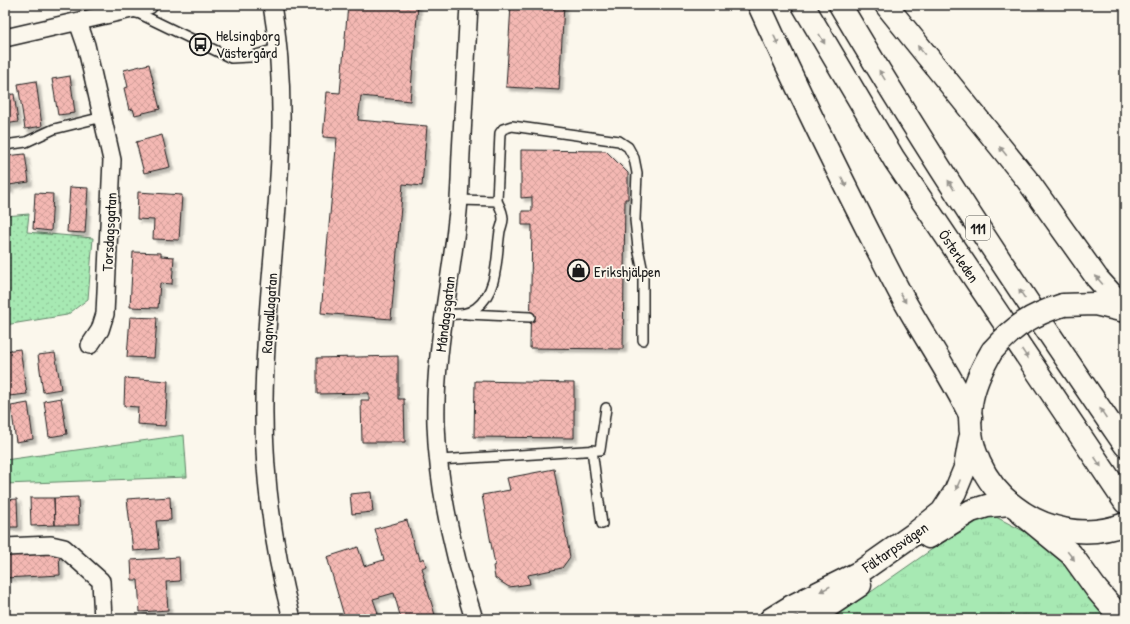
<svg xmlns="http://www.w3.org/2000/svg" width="1130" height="624" font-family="'Patrick Hand',sans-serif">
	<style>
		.grass { fill: url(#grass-dots); stroke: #628268 }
		.park { fill: url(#park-tufts); stroke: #628268 }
		.building { fill: url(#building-cross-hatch); stroke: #1c1c1c; filter: url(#shadow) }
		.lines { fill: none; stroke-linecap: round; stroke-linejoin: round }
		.lane-casing { stroke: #1c1c1c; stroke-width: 12 }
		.street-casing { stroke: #1c1c1c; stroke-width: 20 }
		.secondary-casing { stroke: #1c1c1c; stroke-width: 25 }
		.primary-casing { stroke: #1c1c1c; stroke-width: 25 }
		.lane { stroke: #fbf7ec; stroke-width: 9 }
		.street { stroke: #fbf7ec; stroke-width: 17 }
		.secondary { stroke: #fbf7ec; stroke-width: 22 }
		.primary { stroke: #fbf7ec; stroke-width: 22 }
		.secondary-bridge-casing { stroke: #1c1c1c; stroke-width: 25; stroke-linecap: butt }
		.secondary-bridge { stroke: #fbf7ec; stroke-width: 22 }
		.oneway { fill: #97948e }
		.labels { text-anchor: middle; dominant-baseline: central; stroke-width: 3.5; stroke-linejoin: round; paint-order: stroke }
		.shield { fill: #fbf7ec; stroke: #5f5e5a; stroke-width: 1 }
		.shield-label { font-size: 14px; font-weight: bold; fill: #1c1c1c }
		.poi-label { font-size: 15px; fill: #1c1c1c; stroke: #fbf7ec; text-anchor: start }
		.street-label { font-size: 15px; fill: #1c1c1c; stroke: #fbf7ec }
	</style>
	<defs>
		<pattern id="grass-dots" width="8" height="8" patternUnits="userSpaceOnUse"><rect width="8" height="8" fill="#a7e9b3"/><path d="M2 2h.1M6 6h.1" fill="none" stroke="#8fc799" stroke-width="1.8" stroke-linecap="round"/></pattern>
		<pattern id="park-tufts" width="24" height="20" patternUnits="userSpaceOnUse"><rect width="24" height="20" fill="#a7e9b3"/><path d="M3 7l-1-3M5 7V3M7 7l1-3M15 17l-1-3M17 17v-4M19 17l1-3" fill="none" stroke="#8fc799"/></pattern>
		<pattern id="building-cross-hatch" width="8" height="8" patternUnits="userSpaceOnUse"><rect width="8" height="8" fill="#f4b8b3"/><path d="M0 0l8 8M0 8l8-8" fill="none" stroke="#d19e99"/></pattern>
		<filter id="shadow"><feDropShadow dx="3.5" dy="3.5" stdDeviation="1" flood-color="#0004"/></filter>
	</defs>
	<rect width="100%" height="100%" fill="#fbf7ec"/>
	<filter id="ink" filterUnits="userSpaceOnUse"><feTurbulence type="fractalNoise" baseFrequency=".025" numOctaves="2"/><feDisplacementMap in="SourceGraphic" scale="8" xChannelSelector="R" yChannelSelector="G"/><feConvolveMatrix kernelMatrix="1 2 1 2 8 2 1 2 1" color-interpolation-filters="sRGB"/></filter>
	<g filter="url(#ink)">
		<path class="grass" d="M29,214l-2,18 66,6 -5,61 -21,16 -62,10v-109z"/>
		<path class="park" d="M184,435l3,42 -182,7v-24z
			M996,517l51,26 46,57 17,19h-278l145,-101z"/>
		<path class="building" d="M348,5h70l-8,96 -49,-5 -3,24 69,6 -5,60 -19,-2 -12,135 -70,-6 16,-175 -14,-1 4,-45 13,1z
			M511,5h53l-5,85 -53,-3z
			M149,64l11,45 -25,6 -2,-6 -4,1 -5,-22 4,-1 -4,-17z
			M70,76l5,37 -17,2 -6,-36z
			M36,81l6,45 -17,3 -7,-45z
			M14,94l4,28 -13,2v-29z
			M162,135l8,32 -26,6 -8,-31z
			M521,150l85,1 22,22v26h-3l-2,150 -93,-1 2,-123h-10v-14h10v-14l-11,1z
			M25,154l4,28 -20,3 -4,-29z
			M5,161l5,28 -5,1z
			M70,187l18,1 -3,45 -18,-1z
			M138,192l44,3 -3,45 -26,-1 1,-19 -17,-1z
			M35,193l18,1 -2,37 -18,-2z
			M133,252l28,1v3l13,1 -2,27 -12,-1 -2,25 -28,-1z
			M130,317l27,1 -3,40 -27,-1z
			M20,349l7,45 -18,2 -4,-28v-17z
			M55,353l6,36 -18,3 -5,-37z
			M398,356v43h6l1,43h-43l-1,-42h8v-7l-52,1v-36z
			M125,378l43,3 -3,45 -28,-2 1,-17 -14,-1z
			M475,381l99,2v55l-100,-1z
			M61,398l6,36 -18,3 -5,-36z
			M28,403l5,36 -17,3 -5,-36z
			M554,469l16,88 -8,11 -34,7 2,9 -21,3 -14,-9 -2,-12 2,-1 -13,-70 28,-5 -3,-12z
			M371,492l2,20 -21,2 -2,-20z
			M78,497l1,28h-24l-1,-27z
			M154,497l1,1 15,-1 1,23 -15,1 3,28 -26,2 -6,-52z
			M30,498h24l1,27 -24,1z
			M17,499l1,28h-13v-27z
			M407,520l9,33 2,-1 2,8 4,-2 2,8 -4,2 2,6 -1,1 12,40 -14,4h-20l-7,-26 -21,6 5,14 -20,6h-13l-18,-62 31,-10 6,19 20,-6 -9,-31z
			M59,553l1,22 -55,3v-22z
			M179,557l1,24 -14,1 2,28 -28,2 -2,-32h-6l-1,-20z"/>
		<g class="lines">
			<defs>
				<path id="lane" d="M132,12l8,2 91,44 19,-1 29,-9
					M5,145l21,-3 28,-13 49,-12
					M458,200l39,1
					M444,314c12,0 22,2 32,-6 23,-17 20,-53 24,-77 1,-4 3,-8 3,-12 0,-7 -3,-12 -6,-18l3,-68 3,-4 9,-3 107,15 9,6 6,11 3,15 -2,47 3,28 5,24v68
					M467,314l63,3
					M592,450l10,74
					M439,460l161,-10 6,-42"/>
				<path id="street" d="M272,5c24,134 -7,262 -8,396 -1,73 9,147 28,218
					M469,5c-3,50 -5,100 -8,149 -1,22 -1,44 -4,66 -7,68 -23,135 -21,204 2,65 18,133 38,195
					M78,22l8,23 26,115 -7,154 -5,16 -10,15
					M5,38l144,-33
					M5,547l46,-2 13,3 37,33 2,38"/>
				<path id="secondary" d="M1063,305l32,-1 30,7
					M992,351c-10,17 -18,33 -21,53 -11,84 76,150 154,120
					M929,537l42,-26 16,-5 23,-2
					M771,619l21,-13 68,-34 54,-38 28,-22 13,-20 10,-24 5,-29
					M809,619l51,-34"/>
				<path id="primary" d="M759,5c44,97 91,192 140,286 23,43 51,82 72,126
					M803,5l91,154 231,343
					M840,5c89,151 186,296 285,440
					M886,5l142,176 69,97 28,31
					M1021,513l50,41 26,36 25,29"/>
			</defs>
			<use href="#lane" class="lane-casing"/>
			<use href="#street" class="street-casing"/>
			<use href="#secondary" class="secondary-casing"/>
			<use href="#primary" class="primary-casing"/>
			<use href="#lane" class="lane"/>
			<use href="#street" class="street"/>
			<use href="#secondary" class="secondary"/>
			<use href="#primary" class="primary"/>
			<defs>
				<path id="secondary-bridge" d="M992,351c22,-25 39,-36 71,-46"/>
			</defs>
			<use href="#secondary-bridge" class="secondary-bridge-casing"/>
			<use href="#secondary-bridge" class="secondary-bridge"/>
		</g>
		<defs><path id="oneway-solid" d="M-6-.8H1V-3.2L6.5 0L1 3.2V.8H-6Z"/></defs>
		<g class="oneway">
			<use href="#oneway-solid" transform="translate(822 39) rotate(60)"/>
			<use href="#oneway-solid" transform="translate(776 40) rotate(65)"/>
			<use href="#oneway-solid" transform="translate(921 50) rotate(-129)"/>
			<use href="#oneway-solid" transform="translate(882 75) rotate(-122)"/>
			<use href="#oneway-solid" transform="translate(1003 151) rotate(-129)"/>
			<use href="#oneway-solid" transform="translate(844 182) rotate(63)"/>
			<use href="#oneway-solid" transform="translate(951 185) rotate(-122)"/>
			<use href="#oneway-solid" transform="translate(1099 280) rotate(-130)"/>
			<use href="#oneway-solid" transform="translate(1022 294) rotate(-124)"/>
			<use href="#oneway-solid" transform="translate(903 298) rotate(59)"/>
			<use href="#oneway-solid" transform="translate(1025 354) rotate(56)"/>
			<use href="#oneway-solid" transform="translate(1103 413) rotate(-124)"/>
			<use href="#oneway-solid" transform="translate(1098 462) rotate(56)"/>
			<use href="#oneway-solid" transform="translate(958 485) rotate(113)"/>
			<use href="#oneway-solid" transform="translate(1071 556) rotate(51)"/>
			<use href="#oneway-solid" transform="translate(825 589) rotate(153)"/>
		</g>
	</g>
	<defs>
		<symbol id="bus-ring" viewBox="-11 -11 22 22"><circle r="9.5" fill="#fbf7ec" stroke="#1c1c1c" stroke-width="1.5"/><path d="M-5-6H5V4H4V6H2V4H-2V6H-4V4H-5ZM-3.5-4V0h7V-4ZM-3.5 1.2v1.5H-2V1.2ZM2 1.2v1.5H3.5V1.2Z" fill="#1c1c1c"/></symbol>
		<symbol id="shop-ring" viewBox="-11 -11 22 22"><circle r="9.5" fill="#fbf7ec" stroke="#1c1c1c" stroke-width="1.5"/><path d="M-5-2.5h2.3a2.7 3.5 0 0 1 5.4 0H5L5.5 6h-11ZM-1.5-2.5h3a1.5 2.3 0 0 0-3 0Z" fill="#1c1c1c"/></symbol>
	</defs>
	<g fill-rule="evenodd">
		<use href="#bus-ring" x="188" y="32" width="25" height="25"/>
		<use href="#shop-ring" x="566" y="258" width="25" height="25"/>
	</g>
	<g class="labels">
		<rect class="shield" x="966" y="216" width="24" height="24" rx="3"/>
		<g class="shield-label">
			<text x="978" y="228">111</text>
		</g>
		<g class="poi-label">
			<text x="216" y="35">Helsingborg<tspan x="216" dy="17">Västergård</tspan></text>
			<text x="594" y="271">Erikshjälpen</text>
		</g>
		<g class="street-label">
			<text transform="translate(109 232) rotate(-87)">Torsdagsgatan</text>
			<text transform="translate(959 256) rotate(56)">Österleden</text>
			<text transform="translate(269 313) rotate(-86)">Ragnvallagatan</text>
			<text transform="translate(445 314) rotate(-83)">Måndagsgatan</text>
			<text transform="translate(895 547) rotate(-35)">Fältarpsvägen</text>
		</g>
	</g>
	<rect width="1130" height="624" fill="none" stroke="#fbf7ec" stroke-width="20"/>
	<rect x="10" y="10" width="1110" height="604" fill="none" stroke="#1c1c1c" stroke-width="1.5" filter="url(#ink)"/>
</svg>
